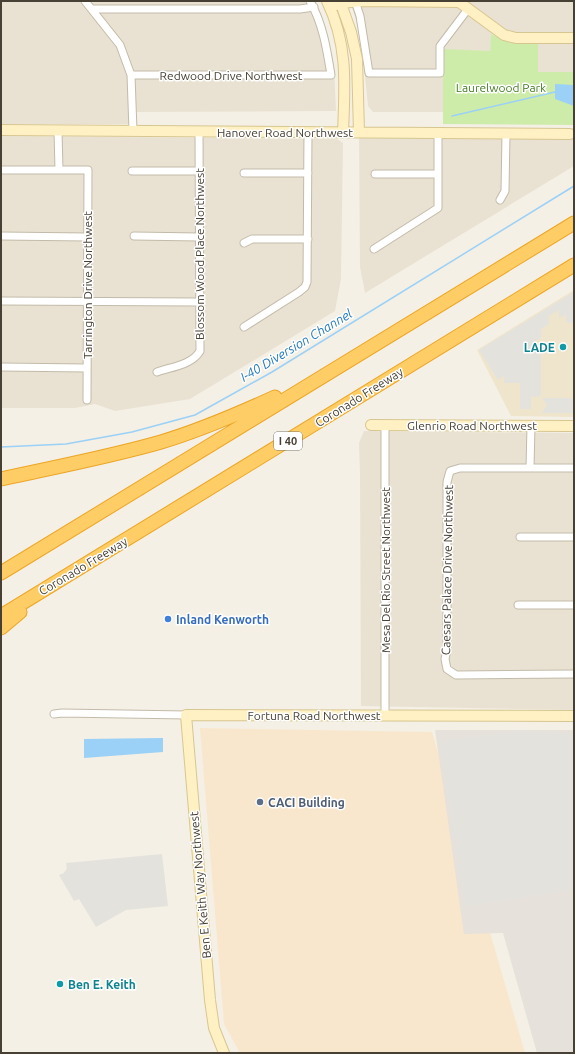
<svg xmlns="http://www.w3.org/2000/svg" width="575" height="1054" font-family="Ubuntu,sans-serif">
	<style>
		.residential { fill: #e9e2d2 }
		.commercial { fill: #f8e7cd }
		.industrial { fill: #e6e1da }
		.education { fill: #efe5cd }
		.green { fill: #ceeca9 }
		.parking { fill: #e4e2dd }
		.water { fill: #9bd0f7 }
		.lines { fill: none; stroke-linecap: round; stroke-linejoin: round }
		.stream { stroke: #9bd0f7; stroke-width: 1.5 }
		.street-casing { stroke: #c3bba9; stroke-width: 9 }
		.secondary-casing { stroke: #d8c690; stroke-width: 12 }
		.highway-casing { stroke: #eca527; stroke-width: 15 }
		.street { stroke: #fff; stroke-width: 7 }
		.secondary { stroke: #fff1c4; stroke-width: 10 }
		.highway { stroke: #ffcd65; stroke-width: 13 }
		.culture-dot { fill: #0f9aa8; stroke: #fff; stroke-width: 1.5 }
		.shop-dot { fill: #3f7fe0; stroke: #fff; stroke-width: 1.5 }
		.service-dot { fill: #5c6f8a; stroke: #fff; stroke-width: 1.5 }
		.labels { text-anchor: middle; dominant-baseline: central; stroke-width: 3; stroke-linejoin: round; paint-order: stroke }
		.shield { fill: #fff; stroke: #7e7971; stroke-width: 1 }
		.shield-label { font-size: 11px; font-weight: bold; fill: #474034 }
		.street-label { font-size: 12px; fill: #474034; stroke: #fff }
		.park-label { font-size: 12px; fill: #447e22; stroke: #fff }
		.culture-label { font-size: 12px; font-weight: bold; fill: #0d838f; stroke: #fff; text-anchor: end }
		.shop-label { font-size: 12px; font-weight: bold; fill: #366cbe; stroke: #fff; text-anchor: start }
		.service-label { font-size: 12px; font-weight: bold; fill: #4e5e75; stroke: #fff; text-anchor: start }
		.water-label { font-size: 13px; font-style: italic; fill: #237abd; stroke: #fff }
	</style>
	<rect width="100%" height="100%" fill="#f4f0e5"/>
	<path class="residential" d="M1,1h315l7,19 11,45 2,46 -199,1 -9,12h-127z
		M350,1h224v71h-37l1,-29h-27l-19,-9 -2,17 -47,-1v62h-70l-5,-6 -7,-69z
		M1,136l336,3 6,4 -2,136 -6,32 -145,88 -75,12 -20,-7 -20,4h-74z
		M359,137l215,2v27l-209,127 -5,-26z
		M364,431l210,2v277l-213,-4 -1,-230 -1,-33z"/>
	<path class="commercial" d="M200,728l232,4 93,321h-285l-16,-29z"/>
	<path class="industrial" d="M435,730h139v323h-37l-34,-120 -39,1z"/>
	<path class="education" d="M574,290v127l-63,-1 -34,-66z"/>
	<path class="green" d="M491,34l20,9h27v29h36v53l-131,-1v-75l47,2z"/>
	<path class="parking" d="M574,292v31l-3,-1 -2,1 -3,-1v-7l-7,3v-8l-10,6v8l-8,5v9l-9,5 9,5v48l-10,1v12h-11v-26h-16v-7l-6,4 -19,-30z
		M542,398h29l3,6v9h-32l5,-8z
		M524,731l50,3v156l-109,16 -25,-166z
		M162,854l6,52 -42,4 -30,17 -17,-28 -5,2 -15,-26 5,-2 3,-5 -1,-5z"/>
	<path class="water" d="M555,84l19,1v21l-19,-7z
		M163,738v14l-79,6v-19z"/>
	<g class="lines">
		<path class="stream" d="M452,116l103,-24
			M1,447l65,-3 66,-12 63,-17 77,-43 302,-186"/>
		<defs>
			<path id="street" d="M85,1l35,44 11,30 2,56
				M355,1l5,15 9,57h71v-27l28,-37
				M92,9h208l14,-2
				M131,75h200c-4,-25 -8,-51 -21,-74
				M58,131l1,39
				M1,170h87l-1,230
				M132,171h67
				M244,173h64
				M375,174h63
				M500,200l5,-9 1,-58
				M1,236l86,1
				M134,236l65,1
				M244,243l8,-4h56
				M374,249l64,-41v-76
				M1,301l198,1
				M244,327l55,-35 6,-5 2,-5 1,-150
				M1,367l86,1
				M157,372c14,-5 35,-7 43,-21l-1,-219
				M530,468l1,-42
				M574,468h-114l-10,3 -3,11v168l-2,9 2,10 9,6 118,-1
				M520,537h54
				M518,605h56
				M54,714l8,-1 124,2
				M385,715v-290"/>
			<path id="secondary" d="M327,1c21,43 18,84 16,131
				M340,1l11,31 6,27 2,73
				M330,7l11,-4 21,-2 97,1 45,33 12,3h58
				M1,130l569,4
				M371,425l203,1
				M224,1053l-10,-25 -4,-28 -24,-285 388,1"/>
			<path id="highway" d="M1,479c54,-12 108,-22 160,-37 40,-12 77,-28 114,-45
				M1,573l573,-350
				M1,616l573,-351
				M1,628l19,-16"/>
		</defs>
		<use href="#street" class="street-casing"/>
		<use href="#secondary" class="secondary-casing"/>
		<use href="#highway" class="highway-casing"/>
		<use href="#street" class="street"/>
		<use href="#secondary" class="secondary"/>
		<use href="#highway" class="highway"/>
	</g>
	<g class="culture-dot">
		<circle cx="563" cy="347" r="4"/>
		<circle cx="60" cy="984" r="4"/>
	</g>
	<circle class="shop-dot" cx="168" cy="619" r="4"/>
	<circle class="service-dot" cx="260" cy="802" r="4"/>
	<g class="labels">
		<rect class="shield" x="274" y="432" width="28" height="18" rx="3"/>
		<g class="shield-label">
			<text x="288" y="441">I 40</text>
		</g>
		<g class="street-label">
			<text x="231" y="75">Redwood Drive Northwest</text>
			<text x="285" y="132">Hanover Road Northwest</text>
			<text transform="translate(199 254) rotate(-90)">Blossom Wood Place Northwest</text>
			<text transform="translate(87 285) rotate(-90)">Tarrington Drive Northwest</text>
			<text transform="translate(359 397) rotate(-32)">Coronado Freeway</text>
			<text x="472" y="425">Glenrio Road Northwest</text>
			<text transform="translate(83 566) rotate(-31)">Coronado Freeway</text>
			<text transform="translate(385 570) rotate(-90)">Mesa Del Rio Street Northwest</text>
			<text transform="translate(447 570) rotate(-89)">Caesars Palace Drive Northwest</text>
			<text x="314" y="715">Fortuna Road Northwest</text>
			<text transform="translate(200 885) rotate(-95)">Ben E Keith Way Northwest</text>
		</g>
		<g class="park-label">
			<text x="501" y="87">Laurelwood Park</text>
		</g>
		<g class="culture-label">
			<text x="555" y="347">LADE</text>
			<text x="68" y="984" text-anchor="start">Ben E. Keith</text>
		</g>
		<g class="shop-label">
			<text x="176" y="619">Inland Kenworth</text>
		</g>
		<g class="service-label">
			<text x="268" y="802">CACI Building</text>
		</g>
		<g class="water-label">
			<text transform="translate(296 345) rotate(-31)">I-40 Diversion Channel</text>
		</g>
	</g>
	<rect width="575" height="1054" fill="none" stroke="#474034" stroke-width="4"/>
</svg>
